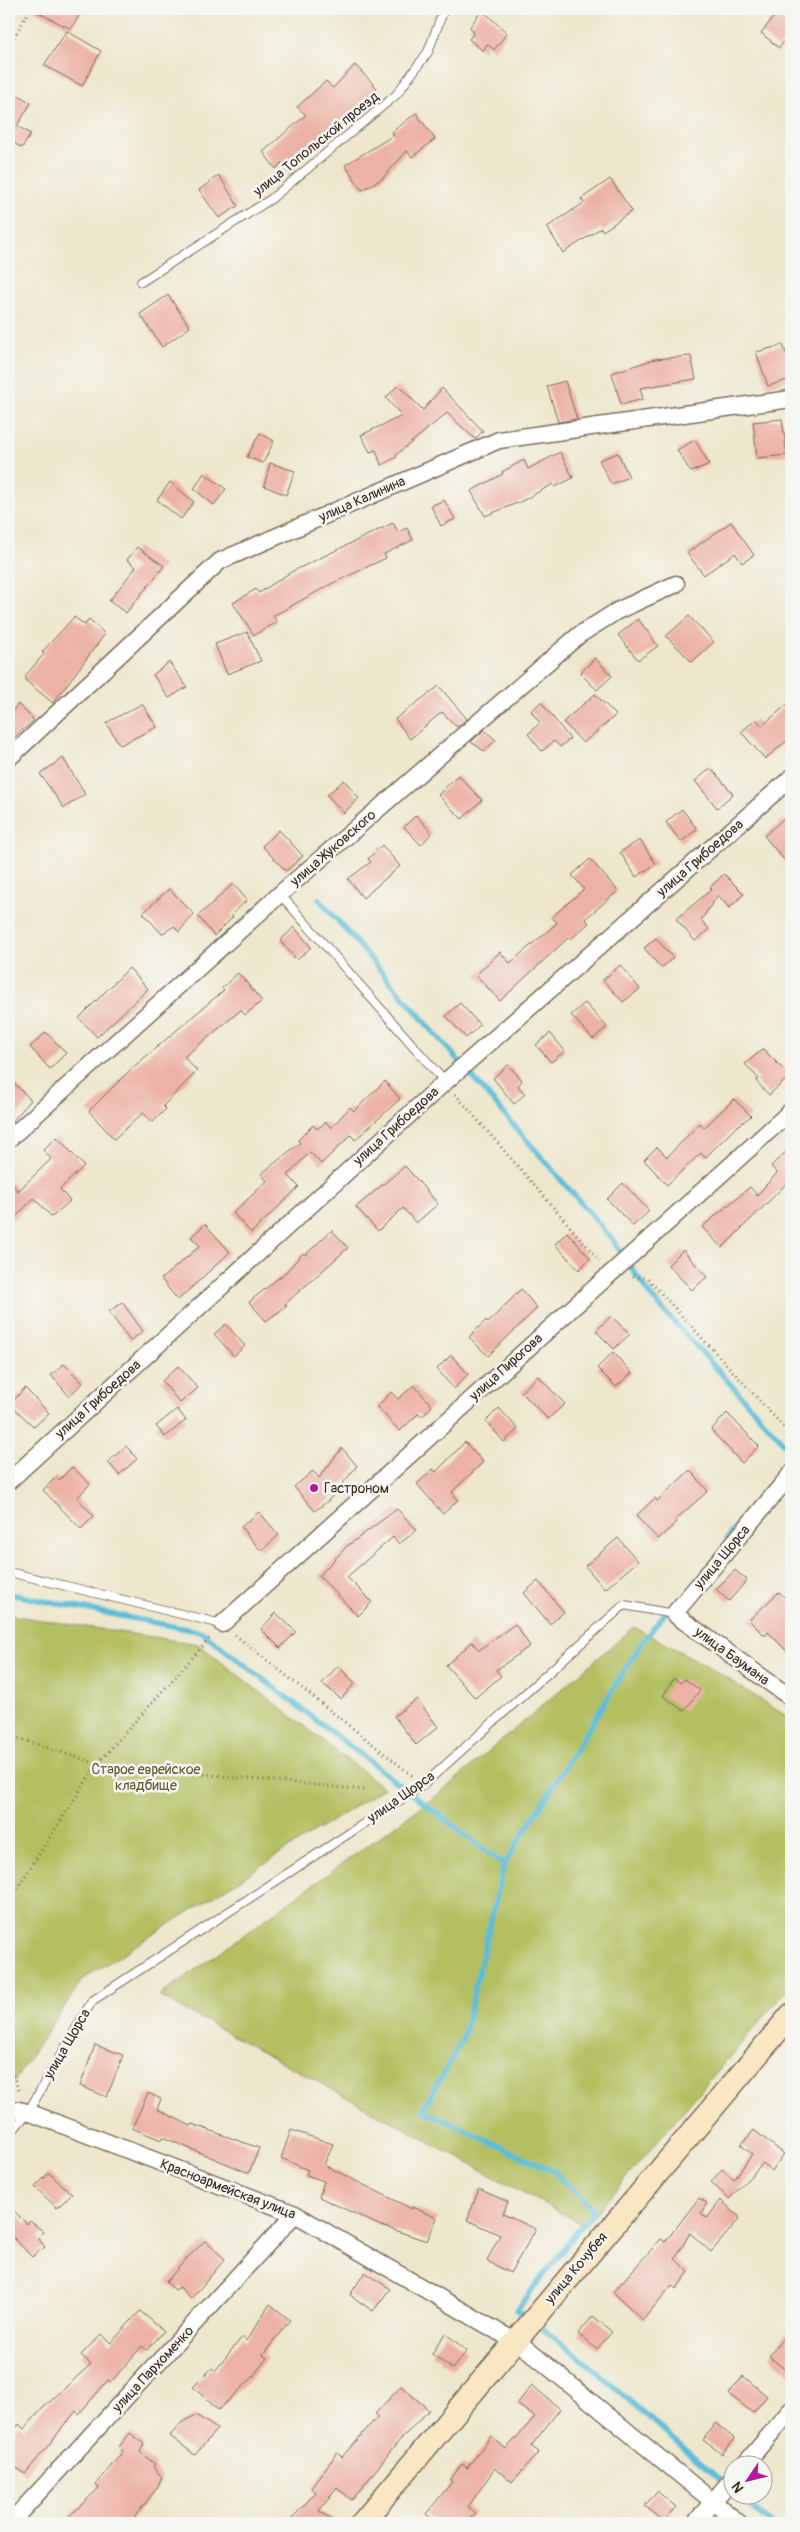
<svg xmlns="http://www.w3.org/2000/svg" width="800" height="2532" font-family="Pangolin,sans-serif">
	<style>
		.green { fill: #b3bf60; stroke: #77743f }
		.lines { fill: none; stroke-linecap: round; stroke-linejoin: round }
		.stream { stroke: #5abdd8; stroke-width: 5.5 }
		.building { fill: #edb2a6 }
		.service-casing { stroke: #7a6c5b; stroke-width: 10 }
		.minor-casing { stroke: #7a6c5b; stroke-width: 19 }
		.secondary-casing { stroke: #7a6c5b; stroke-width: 25 }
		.path { stroke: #7a6c5b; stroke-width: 3; stroke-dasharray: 1 4; stroke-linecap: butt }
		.service { stroke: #fff; stroke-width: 8 }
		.minor { stroke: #fff; stroke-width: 16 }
		.secondary { stroke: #f9e7c3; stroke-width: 22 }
		.poi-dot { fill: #b5179e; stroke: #f6f6f2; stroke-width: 2 }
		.labels { text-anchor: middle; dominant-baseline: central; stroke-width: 5; stroke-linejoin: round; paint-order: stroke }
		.street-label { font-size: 14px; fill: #3b2a1e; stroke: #f6f6f2 }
		.poi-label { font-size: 14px; fill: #3b2a1e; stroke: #f6f6f2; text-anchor: start }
		.park-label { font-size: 14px; fill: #5f5732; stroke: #f6f6f2 }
	</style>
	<rect width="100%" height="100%" fill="#f6f6f2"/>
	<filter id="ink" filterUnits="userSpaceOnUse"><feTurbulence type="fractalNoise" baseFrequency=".02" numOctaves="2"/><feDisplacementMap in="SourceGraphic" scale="10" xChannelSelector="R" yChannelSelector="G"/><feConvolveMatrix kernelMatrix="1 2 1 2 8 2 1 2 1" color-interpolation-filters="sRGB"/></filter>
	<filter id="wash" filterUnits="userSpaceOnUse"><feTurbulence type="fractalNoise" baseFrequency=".0096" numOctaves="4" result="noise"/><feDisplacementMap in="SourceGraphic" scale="20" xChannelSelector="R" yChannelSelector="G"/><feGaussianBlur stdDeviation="1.12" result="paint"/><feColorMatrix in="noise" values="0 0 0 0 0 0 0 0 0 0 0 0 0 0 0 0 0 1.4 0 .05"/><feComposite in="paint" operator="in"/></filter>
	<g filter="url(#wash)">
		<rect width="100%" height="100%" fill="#eee7cd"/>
		<path class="green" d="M9,1615l189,29 186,144 -301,191 -70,104 -4,-1z
			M634,1627l70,37 87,55v266l-206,241 -426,-230 281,-203z"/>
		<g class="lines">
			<path class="stream" d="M319,899l293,340 37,55 142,157
				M727,1538l64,-78
				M9,1594l193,38 302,233 -41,173 -40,72 130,61 41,38 -77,101 11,8
				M504,1865l139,-224 24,-30
				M536,2324l40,30 149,130
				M738,2494l33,29"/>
		</g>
		<g id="blocks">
			<path class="building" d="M31,9h52l-12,20z
				M780,9h11v23l-12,16 -18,-15z
				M482,10l25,23 -13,17 -7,-6 -4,7 -14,-12 5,-6 -4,-6z
				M67,31l34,20 -19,35 -38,-21z
				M355,65l22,23 -87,84 -9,-9 -5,6 -13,-17 43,-37 -9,-8 29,-26 7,7z
				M9,89l22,14 -14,23 14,8 -9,14 -13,-8z
				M416,113l19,26 -23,18 -5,-6 -25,28 -20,11 -17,-25 49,-30 -2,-3z
				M219,175l19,31 -19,12 -20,-28z
				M610,179l22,32 -29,20 -2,-3 -38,25 -16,-26 37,-24 -3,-4z
				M168,295l22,32 -28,20 -22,-33z
				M783,345l8,21v13l-23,7 -12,-34z
				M691,356l5,23 -56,9 3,11 -22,6 -9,-32 43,-14z
				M565,381l12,38 -19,3 -11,-36z
				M398,385l25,25 19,-22 41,43 -8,8 -28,-26 -51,42 1,2 -16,8 -5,-15 -6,2 -9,-17 41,-19 -16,-18z
				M782,419l5,36 -30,3 -4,-36z
				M260,433l14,8 -11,22 -16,-6z
				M695,440l14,24 -18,8 -14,-22z
				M560,452l13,26 -18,9 -2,-3 -31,17 -37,15 -14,-25 32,-17 -1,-2 22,-12 4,9z
				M618,453l11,24 -18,7 -12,-24z
				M270,463l25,8 -9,24 -22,-9z
				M204,473l22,16 -12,16 -20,-16z
				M170,482l24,20 -13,17 -24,-19z
				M444,500l11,19 -14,7 -10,-20z
				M731,522l23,33 -12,8 -7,-10 -31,22 -17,-22z
				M393,523l5,9 9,-4 6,12 -29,14 2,4 -55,26 -58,32 4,6 -23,13 -21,-32 23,-14 3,4 32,-21z
				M137,547l27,19 -38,47 -17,-12 27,-34 -9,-7z
				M689,616l25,26 -22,20 -26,-26z
				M74,617l11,8 4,-6 16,15 -52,69 -27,-22v-6l18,-21 -2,-2z
				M638,619l20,27 -20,14 -20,-25z
				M247,632l14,29 -34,13 -12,-30z
				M595,658l17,18 -15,14 -17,-17z
				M169,662l18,25 -18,11 -16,-23z
				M439,686l28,33 -10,8 -15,-15 -32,27 -15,-20z
				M595,694l21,21 -33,28 -20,-21z
				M791,701v36l-26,22 -24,-27 15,-13 6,7z
				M541,702l29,37 -10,8 -6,-6 -12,10 -14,-17 12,-11 -9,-12z
				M18,704l16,16 -25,22v-26z
				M142,704l15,23 -37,18 -14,-22z
				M484,730l12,10 -12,11 -13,-9z
				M63,758l22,36 -21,14 -24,-34z
				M711,768l22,26 -16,14 -22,-27z
				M458,775l24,25 -20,19 -24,-24z
				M344,780l15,18 -15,15 -17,-18z
				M682,809l15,20 -16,13 -15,-20z
				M416,815l16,18 -11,12 -17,-18z
				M783,819l8,10v39l-27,-32z
				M279,830l24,26 -17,15 -24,-25z
				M640,840l16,24 -20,13 -16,-25z
				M382,845l18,21 -37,32 -15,-19 23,-17 -3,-3z
				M590,859l28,32 -33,28 4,4 -18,16 -2,-2 -69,64 -24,-26 24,-23 10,11 47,-40 -5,-6 32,-28 -12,-14z
				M724,874l20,20 -15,14 -11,-13 -17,25 8,9 -14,12 -19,-22 36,-30 -2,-2z
				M233,884l14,16 -16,15 2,2 -19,19 -16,-20z
				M169,889l25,25 -15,18 -5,-6 -12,8 -19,-21z
				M294,927l17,20 -14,13 -17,-19z
				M656,938l17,20 -12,10 -17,-20z
				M620,965l20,24 -17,13 -20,-22z
				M129,968l19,21 -51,48 -18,-19z
				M238,973l24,28 -17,14 -4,-5 -57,47 13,14 -34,35 3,3 -13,13 -10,-9 -29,26 -25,-28 41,-41 94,-80 -2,-2z
				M460,1003l20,22 -14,13 -20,-22z
				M585,1003l22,24 -14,12 -22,-24z
				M46,1032l20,21 -16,16 -20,-22z
				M550,1033l15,18 -14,11 -15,-17z
				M763,1049l27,27 -21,19 -13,-14 3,-2 -14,-15z
				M508,1065l14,15 -4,6 7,8 -11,10 -21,-26z
				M9,1078l22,22 -22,25z
				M385,1081l15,18 -45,41 -4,-5 -30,29 -11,-12 -22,23 11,12 -48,46 -18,-20 34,-32 -6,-7 39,-31 -2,-3 15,-15 4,4 9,-7 5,6 19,-21 4,4z
				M734,1099l17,17 -16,12 -30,30 -4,-5 -34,32 -23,-25 13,-13 10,10 33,-34 4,5z
				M57,1137l27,29 -24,23 10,12 -18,16 -18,-19 -25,26v-44l9,11 33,-32 -8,-9z
				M791,1147v41l-4,-5 -65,65 -20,-21 48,-40 7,8 20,-22 -6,-7z
				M405,1166l33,38 -22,19 -13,-15 -25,23 -22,-24z
				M623,1183l26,28 -16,15 -26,-27z
				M205,1224l25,28 -52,48 -17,-21 39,-33 -9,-9z
				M332,1230l16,18 -63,56 2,2 -21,15 -17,-19 37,-30 17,-19 2,2z
				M567,1232l23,26 -11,12 -24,-26z
				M683,1250l24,27 -15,13 -24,-25z
				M521,1289l16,19 -49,48 -19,-19 17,-17 2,3z
				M122,1302l21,29 -13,10 -21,-29z
				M611,1316l19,18 -16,15 -18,-18z
				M226,1324l19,22 -11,10 -20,-22z
				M613,1352l19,21 -16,14 -19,-19z
				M451,1355l17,19 -14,15 -17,-20z
				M64,1364l19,19 -14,13 -18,-21z
				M178,1366l20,22 -18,15 -18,-22z
				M538,1376l27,28 -17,15 -27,-27z
				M414,1385l18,21 -10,11 -4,-3 -18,17 -23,-24 14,-15 7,7z
				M25,1388l24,25 -15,14 -24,-23z
				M499,1408l19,21 -14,13 -18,-21z
				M177,1409l9,11 -21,17 -9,-11z
				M727,1413l32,33 -17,17 -31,-33z
				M465,1442l18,20 -31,30 6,8 -15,14 -26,-30 16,-15 3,3z
				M126,1446l11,13 -18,16 -11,-13z
				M342,1448l15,18 -28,34 -14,11 -21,-24 19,-16 6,7z
				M72,1467l18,17 -13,14 17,18 -13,13 -38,-39 13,-13 3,3z
				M690,1470l18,21 -33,29 2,2 -19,17 -22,-23 19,-18 2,3z
				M397,1509l20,21 -18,14 -6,-7 -46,40 25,25 -14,14 -39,-40 27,-29z
				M259,1512l20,23 -18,16 -20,-24z
				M618,1538l20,23 -33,28 -20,-23z
				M735,1570l12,10 -18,21 -13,-12z
				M538,1581l26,31 -14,12 -26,-31z
				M779,1592l12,11v52l-23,-23 -3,4 -16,-16z
				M276,1613l20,19 -16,16 -19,-19z
				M515,1624l15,22 -34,24 5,6 -26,22 -29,-33 26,-23 7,8z
				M338,1666l17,17 -14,16 -19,-16z
				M674,1678l6,5 5,-4 15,11 -16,21 -21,-15z
				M417,1699l21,28 -22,18 -22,-29z
				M95,2045l28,10 -16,42 -27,-11z
				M148,2093l13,6 -4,10 34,17 1,-2 67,24 -10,25 -87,-36 -1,3 -29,-12z
				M291,2130l42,14 -9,21 88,44v-2l25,11 -10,23 -48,-16 -60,-28 5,-16 -18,-6 2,-5 -27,-12z
				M754,2130l30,24 -13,17 -8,-8 -34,36 -18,-17 11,-13 12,11 18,-26 -11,-9z
				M49,2173l23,21 -15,14 -22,-21z
				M479,2189l29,13 -5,12 33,15 -26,44 -23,-12 13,-26 -33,-15z
				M699,2198l8,5 -6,10 6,5 14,-18 19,18 -29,34 -21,-19 -15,26 14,13 -13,17 -4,-4 -29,35 -30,-28 48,-53 4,3z
				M9,2206l18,18 3,-3 14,11 -6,6 7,9 -13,10 -23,-24z
				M205,2241l20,18 -34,40 -11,-12 -5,3 -9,-8 22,-25z
				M365,2272l25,17 -17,22 -23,-16z
				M270,2304l20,16 -27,35 4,3 -16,21 -33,31 -25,-23 19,-19 3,3 27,-34 4,4z
				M140,2311l24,20 -17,19 -5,-4 -31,36 -3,-2 -29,34 -3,-3 -51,63 -14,-11 2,-6 -4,-4v-15l10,-14 5,5 19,-21 48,-44 -10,-9 20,-21 10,9z
				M593,2316l19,16 -15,17 -19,-15z
				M791,2328v47l-22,-19z
				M445,2333l22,18 -15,18 -20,-15z
				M743,2376l24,20 -14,17 -24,-19z
				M532,2385l28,24 -29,37 8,6 -27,30 -17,-14 -27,39 7,6 -8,10h-30l-11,-9 26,-32 -2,-2 12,-16 5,4 24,-32 15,13 29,-32 -18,-13z
				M401,2386l28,24 -30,31 -47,59 -15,-12 -18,23 19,12h-50l28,-31 -5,-4 26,-35 5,4 36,-41 -3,-2z
				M196,2415l21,14 -22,26 -25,-19 12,-14z
				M715,2423l20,16 -13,15 -19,-14z
				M130,2433l14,11 -4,8 15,12 -2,3 9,10 -5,11 -27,35h-68l37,-35 -3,-3 27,-34 -4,-4z
				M657,2491l19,16 -12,14 -19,-15z"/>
		</g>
	</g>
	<g filter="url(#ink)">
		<use href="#blocks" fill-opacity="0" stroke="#7a6c5b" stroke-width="1"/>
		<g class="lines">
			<defs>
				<path id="service" d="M141,282l130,-83 125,-104 32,-43 16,-43
					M280,894l165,188
					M9,1572l213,52
					M9,2135l19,-23 64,-111 331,-216 201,-180 50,9"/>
				<path id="minor" d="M9,758l211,-197 279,-121 292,-41
					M9,1139l271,-245 299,-259 38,-24 59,-27
					M791,1474l-117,140 117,84
					M9,1481l436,-399 346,-304
					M222,1624l569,-513
					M9,2108l19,4 267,102 228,132 216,177
					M745,2464l46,-54
					M10,2523l285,-309
					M695,2523l37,-44"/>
				<path id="secondary" d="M362,2523l429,-508"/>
			</defs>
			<use href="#service" class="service-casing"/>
			<use href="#minor" class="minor-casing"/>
			<use href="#secondary" class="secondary-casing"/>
			<path class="path" d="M9,46l21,-37
				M455,1094l145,167
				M633,1276l15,3 143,156
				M235,1635l179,142
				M9,1735l88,29 270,26
				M9,1901l88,-137 114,-127
				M9,2066l11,27"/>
			<use href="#service" class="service"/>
			<use href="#minor" class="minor"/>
			<use href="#secondary" class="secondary"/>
		</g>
	</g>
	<circle class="poi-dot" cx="314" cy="1488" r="5"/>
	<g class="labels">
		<g class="street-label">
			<text transform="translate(316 144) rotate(-39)">улица Топольской проезд</text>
			<text transform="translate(362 499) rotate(-24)">улица Калинина</text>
			<text transform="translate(333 848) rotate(-41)">улица Жуковского</text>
			<text transform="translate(700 858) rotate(-41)">улица Грибоедова</text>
			<text transform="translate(396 1126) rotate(-42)">улица Грибоедова</text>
			<text transform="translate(506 1367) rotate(-42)">улица Пирогова</text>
			<text transform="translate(98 1399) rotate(-42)">улица Грибоедова</text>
			<text transform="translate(722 1557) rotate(-50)">улица Щорса</text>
			<text transform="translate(732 1656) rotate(36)">улица Баумана</text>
			<text transform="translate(401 1797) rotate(-35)">улица Щорса</text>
			<text transform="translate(67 2044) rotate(-60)">улица Щорса</text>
			<text transform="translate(228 2189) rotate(21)">Красноармейская улица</text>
			<text transform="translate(576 2268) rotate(-50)">улица Кочубея</text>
			<text transform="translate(153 2369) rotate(-47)">улица Пархоменко</text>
		</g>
		<g class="poi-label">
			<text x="324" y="1488">Гастроном</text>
		</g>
		<g class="park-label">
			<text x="146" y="1769">Старое еврейское<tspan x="146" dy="16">кладбище</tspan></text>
		</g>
	</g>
	<rect width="800" height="2532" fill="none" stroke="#f6f6f2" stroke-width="30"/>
	<g transform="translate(748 2480) rotate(235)"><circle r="24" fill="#f6f6f2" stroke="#aba49d"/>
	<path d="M0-4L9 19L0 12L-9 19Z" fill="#b5179e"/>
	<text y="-8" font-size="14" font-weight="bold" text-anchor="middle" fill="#3b2a1e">N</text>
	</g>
</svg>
